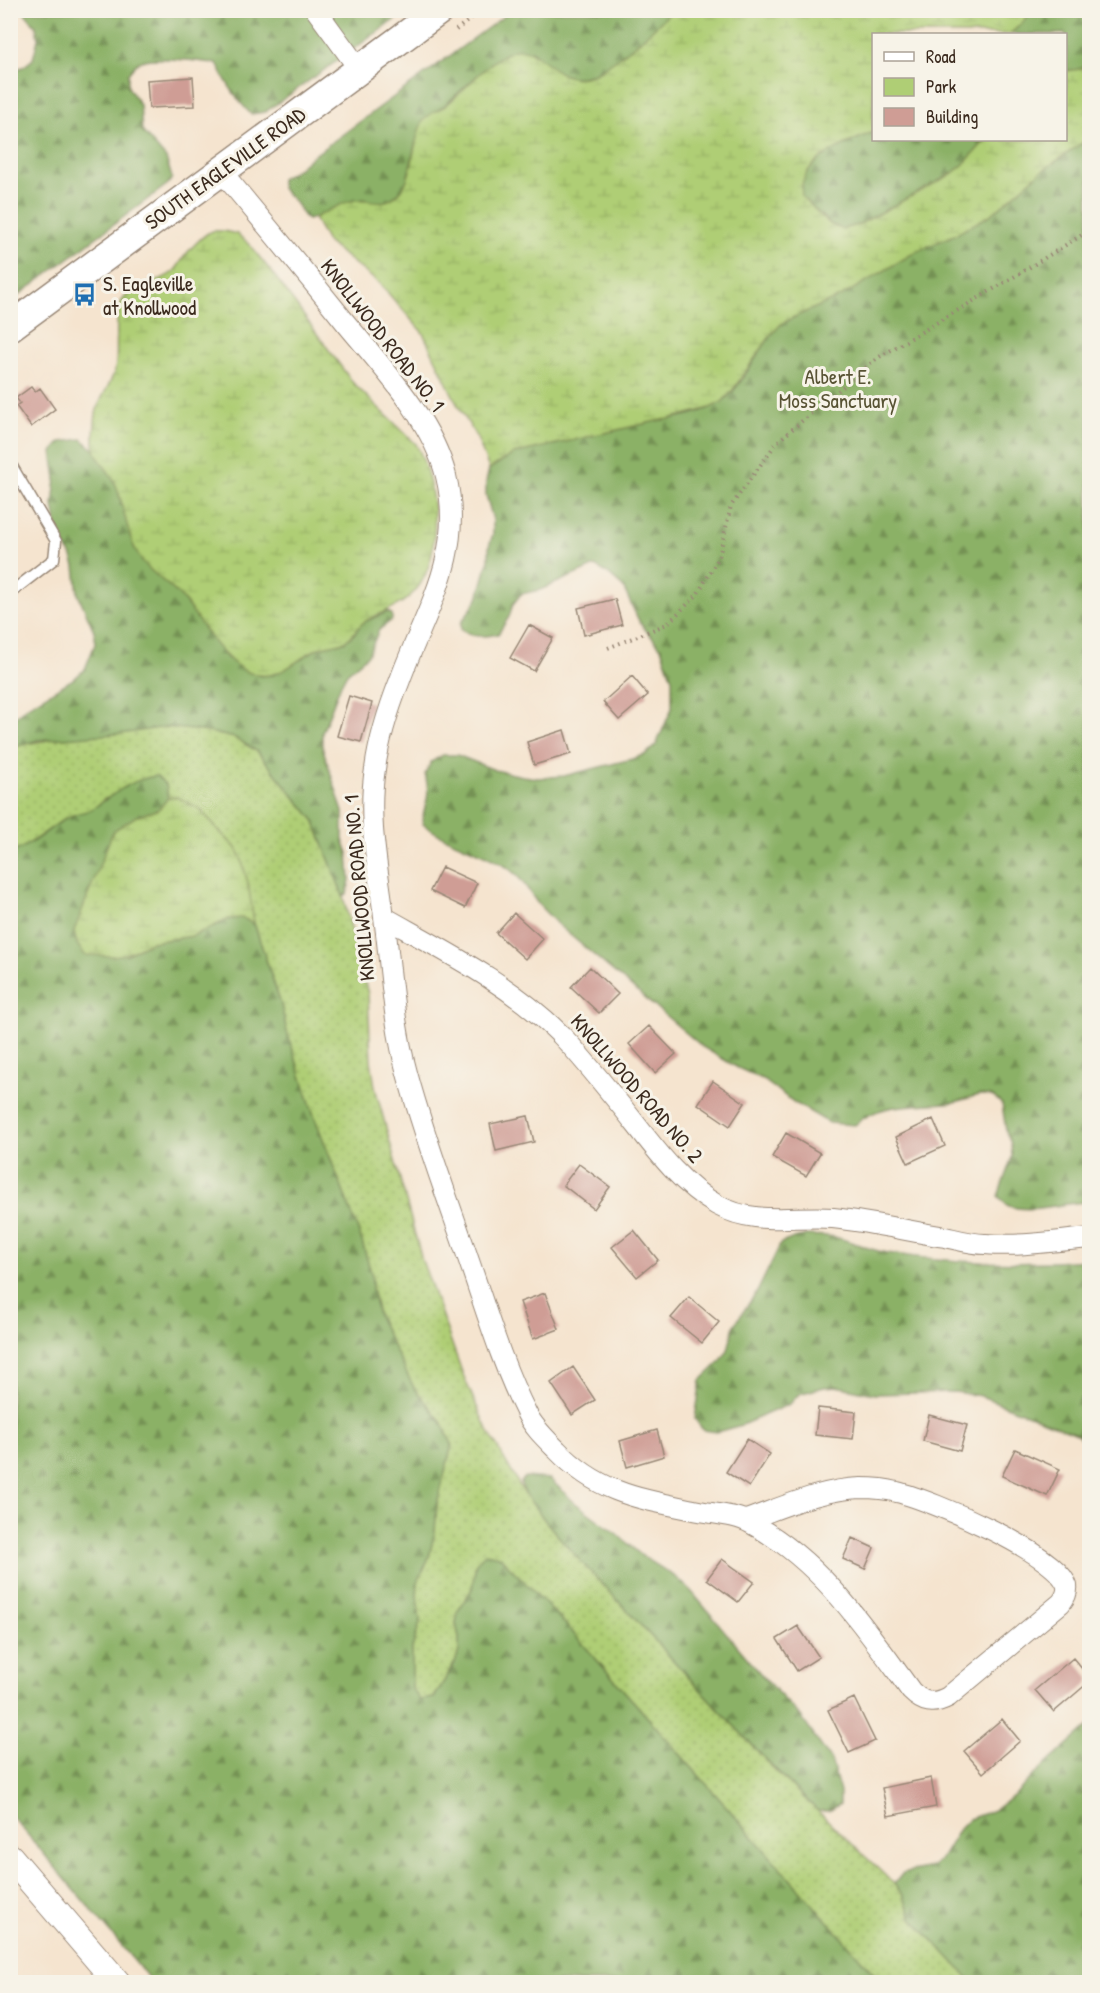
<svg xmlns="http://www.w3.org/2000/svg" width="1100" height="1993" font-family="'Patrick Hand',sans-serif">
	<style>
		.green { fill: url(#green-dots); stroke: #757c4a; stroke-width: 1.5 }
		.forest { fill: url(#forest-firs); stroke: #636e42; stroke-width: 1.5 }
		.wetland { fill: url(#wetland-marsh); stroke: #757c4a; stroke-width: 1.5 }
		.building { fill: #cf9d95 }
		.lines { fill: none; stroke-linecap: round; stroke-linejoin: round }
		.service-casing { stroke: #988776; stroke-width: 13 }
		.minor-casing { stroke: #988776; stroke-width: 22 }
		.tertiary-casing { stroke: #988776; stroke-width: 28 }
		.secondary-casing { stroke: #988776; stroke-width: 31 }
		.path { stroke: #988776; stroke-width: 4; stroke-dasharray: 1.5 4.5; stroke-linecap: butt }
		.service { stroke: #fff; stroke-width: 10 }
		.minor { stroke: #fff; stroke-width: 20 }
		.tertiary { stroke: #fff; stroke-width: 26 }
		.secondary { stroke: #fff; stroke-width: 28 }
		.labels { text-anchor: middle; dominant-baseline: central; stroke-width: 6; stroke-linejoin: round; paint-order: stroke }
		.street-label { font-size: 21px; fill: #3b2a1e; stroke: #f7f3e8 }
		.poi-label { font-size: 21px; fill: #3b2a1e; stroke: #f7f3e8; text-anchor: start }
		.park-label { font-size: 21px; fill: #585334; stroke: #f7f3e8 }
	</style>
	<defs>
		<pattern id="green-dots" width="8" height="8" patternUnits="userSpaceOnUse" patternTransform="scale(1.5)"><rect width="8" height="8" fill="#afce75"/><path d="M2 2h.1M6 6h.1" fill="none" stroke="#97b165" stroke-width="1.8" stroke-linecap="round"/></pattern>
		<pattern id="forest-firs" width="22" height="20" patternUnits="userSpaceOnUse" patternTransform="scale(1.5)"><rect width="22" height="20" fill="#8bb166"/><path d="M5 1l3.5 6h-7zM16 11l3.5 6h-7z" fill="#739053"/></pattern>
		<pattern id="wetland-marsh" width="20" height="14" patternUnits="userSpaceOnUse" patternTransform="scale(1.5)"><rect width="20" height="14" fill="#afce75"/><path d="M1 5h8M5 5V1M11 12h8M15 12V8" fill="none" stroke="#97b165"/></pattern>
	</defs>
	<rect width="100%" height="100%" fill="#f7f3e8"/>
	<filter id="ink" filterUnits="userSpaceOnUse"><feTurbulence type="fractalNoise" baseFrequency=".0167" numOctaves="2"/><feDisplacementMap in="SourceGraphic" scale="12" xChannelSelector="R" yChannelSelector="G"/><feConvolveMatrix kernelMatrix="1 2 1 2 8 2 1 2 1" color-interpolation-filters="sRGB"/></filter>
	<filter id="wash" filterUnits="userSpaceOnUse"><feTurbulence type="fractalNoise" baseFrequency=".008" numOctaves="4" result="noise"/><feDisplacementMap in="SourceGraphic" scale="24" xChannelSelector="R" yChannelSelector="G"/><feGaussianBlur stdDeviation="1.35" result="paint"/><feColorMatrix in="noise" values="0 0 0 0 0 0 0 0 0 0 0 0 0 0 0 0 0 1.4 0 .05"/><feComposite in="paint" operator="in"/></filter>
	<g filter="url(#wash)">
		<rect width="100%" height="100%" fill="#f5e4cf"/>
		<path class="green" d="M166,726l43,6 26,6 22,13 57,69 29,76 25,98 3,66 4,27 47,173 41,115 23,52 35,61 16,22 44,51 195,210 118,113 9,11 10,24 176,63h-208l-315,-357 -90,-62 -4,26 -14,22 -2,13 3,13v14l-4,12 -21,35 -14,2 -8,-11v-41l8,-26 -3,-27 1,-13 11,-25 6,-27 2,-27 15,-59 -12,-24 -26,-32 -36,-72 -6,-27v-13l-12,-41 -46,-119 -27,-84 -6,-27 -27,-82 -13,-65 -6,-11 -18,-18 -17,-20 -23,-12 -9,1 -2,-13 -62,14 -10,10 -27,8 -46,32 -10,4v-105c50,-14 103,-13 155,-22z"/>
		<path class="forest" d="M23,11h384l-142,101 -14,2c-15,-14 -25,-32 -34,-50 -15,-3 -62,-8 -76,-3 -5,2 -9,8 -13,13v13l12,18 2,26 24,27 6,20 -4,6 -157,117v-231l12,-3 10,-8 5,-20 -2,-13z
			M511,11h159l-2,4c-19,18 -65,65 -93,62 -18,-1 -30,-14 -43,-26l-56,26 -31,28 -21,15 -9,25 -9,40 -9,10 -12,7h-13l-8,-3 -13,2 -37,17 -6,2c-8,-5 -7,-10 -12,-16 -6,-10 -17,-12 -15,-25l18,-11 10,-9z
			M1030,11h59v54l-9,4 -14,2v-37h-56l13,-12z
			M873,132l1,8h112l-23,25 -13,10 -92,50 -16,4 -12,-5 -29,-27c0,-5 -1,-10 0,-14 8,-28 49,-40 72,-51z
			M1089,138v1064c-24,0 -58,12 -80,4 -4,-2 -8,-7 -11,-10l14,-39 -1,-13 -5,-13 -4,-27c-3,-2 -7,-7 -11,-8 -12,-4 -25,4 -37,6 -33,5 -73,-2 -99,23l-26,-2 -34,-20 -33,-24 -24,-11 -34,-20 -147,-124c-6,-7 -13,-13 -19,-20 -10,-14 -18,-29 -33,-38 -26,-17 -58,-23 -82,-42 -1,-10 2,-15 4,-25 2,-8 0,-17 -2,-25l6,-12 12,-7h14l38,15 28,6 14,2 27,-2 68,-17 14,-5 10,-9 16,-37v-29l-11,-31 -21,-25 -17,-36 -16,-14 -12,-7 -55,24 -19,4 -8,10 -4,13 -11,17c-15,3 -23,4 -37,-4v-7l17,-25 11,-39v-13l4,-12v-14l-7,-25v-13l3,-13 24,-15 143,-33c18,-2 54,-9 68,-21 21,-17 35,-54 56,-75l137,-74 39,-17 36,-20 47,-41z
			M82,439l13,11 21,34 18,63 19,25 23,18 51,68 33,18 13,-1 12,-6 33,-21 26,-6 10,-8 8,-11 25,-11 5,2v6l-13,10 -11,25 -21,18 -6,11 -19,49v13l21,66v28l5,13 2,27 -3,14 -4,2 -29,-76 -57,-69 -22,-13 -26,-6 -43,-5 -39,6 -89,7 -27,8v-27l15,-14 49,-29 10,-9 10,-25 -1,-13 -16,-37 -3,-28 -4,-12 -9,-11 -5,-12 -4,-26 3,-27 -4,-26 9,-10z
			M156,776l10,9 2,13 -8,11 -25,8 -8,137 24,-12 41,-6 37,-17 13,-1 12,5 27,82 6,27 27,84 46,119 12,41v13l6,27 36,72 26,32 12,24 -15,59 -2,27 -6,27 -11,25 -1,13 3,27 -8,26v41l8,11 14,-2 21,-35 4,-12v-14l-3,-13 2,-13 14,-22 4,-26 10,-10 13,3 67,69 315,357h-729l-141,-167 -1,-962c21,-7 37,-23 55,-34 9,-6 22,-6 30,-12 19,-13 37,-28 61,-31z
			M807,1235c9,1 19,0 27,2 18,4 35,13 53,16 65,10 137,12 202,7v187l-12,-13 -96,-38 -26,-4 -80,2 -39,-8 -12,1 -25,7 -9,10 -48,21 -25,7 -14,-2 -8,-11 6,-39 19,-18 8,-12 6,-25 23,-33 24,-49 13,-5z
			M525,1477l25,2 24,23 43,32 25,22 34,21 15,14 74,88 36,38 30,43 9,32v12l-11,7h-11c-67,-64 -129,-134 -193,-203 -19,-20 -103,-105 -104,-126z
			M1089,1726v256h-117l-59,-63 -10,-24 -9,-11 9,-11 28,-6 10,-8 18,-30 10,-10 25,-9 22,-16 19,-20z"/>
		<path class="wetland" d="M670,11h360l-7,11 -13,12h-136l-1,98c-28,13 -76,27 -71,65l28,27 12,5 16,-4 92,-50 13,-10 23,-25h80v-69l14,-2 9,-4v73l-50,35 -47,41 -36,20 -39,17 -75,45 -50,22 -12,7 -9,10 -39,56 -10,11 -12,6 -41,11 -13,2 -143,33 -24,15 -12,-31 -20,-34 -34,-71 -43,-49 -53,-42 -13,-24c12,-6 25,-14 37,-17 19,-6 29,9 47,-7 17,-16 13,-52 25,-73 4,-6 15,-11 22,-15 20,-16 40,-42 62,-53 33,-17 44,35 82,23 8,-2 16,-9 23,-14 21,-14 38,-30 56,-47z
			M224,231l13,3 11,9 26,32 79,108 63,61c21,39 31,122 -8,154 -13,11 -29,15 -44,24 -7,5 -10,14 -19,19 -7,4 -18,4 -26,7 -21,9 -37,31 -61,27 -30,-4 -55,-49 -72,-72 -13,-17 -30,-25 -43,-41 -17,-22 -17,-52 -27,-77 -4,-12 -18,-23 -21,-35 -2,-7 0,-28 1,-36 3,-18 18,-31 20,-50 2,-18 -3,-55 9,-67 13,-13 35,-14 48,-25 5,-4 8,-11 11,-15 5,-7 19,-22 26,-25 4,-2 10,-1 14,-1z
			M177,797l23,12 17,20 18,18 6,11 7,25 6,40 -12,-5 -13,1 -37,17 -41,6 -24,12 -14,2 -28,-1 -8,-11 -3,-13 39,-100 22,-14 24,-8 9,-11z"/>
		<g id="blocks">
			<path class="building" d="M193,77l2,29 -46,2 -2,-28z
				M31,387l4,5 5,-4 15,21 -24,18 -15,-21 4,-3 -4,-5z
				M615,599l7,26 -38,10 -6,-27z
				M529,625l24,13 -19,33 -24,-13z
				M632,676l16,19 -29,25 -16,-18z
				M349,696l23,7 -11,39 -24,-6z
				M564,730l7,24 -37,11 -7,-23z
				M442,867l35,16 -12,25 -35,-17z
				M514,913l29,26 -18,20 -29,-26z
				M590,967l28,27 -19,19 -28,-26z
				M649,1026l27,28 -21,19 -26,-29z
				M713,1081l32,22 -15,23 -32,-22z
				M528,1116l6,26 -38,9 -6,-27z
				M933,1119l12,27 -37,17 -12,-26z
				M786,1133l34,20 -14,23 -34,-19z
				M579,1164l31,23 -16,22 -31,-24z
				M634,1230l24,30 -21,17 -25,-30z
				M545,1293l14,36 -26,10 -13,-37z
				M689,1297l30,25 -17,21 -31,-25z
				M573,1367l22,33 -23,15 -21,-32z
				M818,1408l38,4 -3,27 -38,-4z
				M929,1415l38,10 -7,26 -37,-10z
				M657,1430l7,26 -37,11 -7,-26z
				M747,1439l23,15 -21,33 -23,-15z
				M1015,1449l45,20 -13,27 -45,-20z
				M852,1538l22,10 -9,21 -22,-10z
				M722,1559l32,23 -16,20 -31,-23z
				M798,1626l21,31 -22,14 -20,-32z
				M1073,1658l16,19v5l-35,30 -19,-22z
				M854,1698l21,43 -26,12 -21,-43z
				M1002,1719l18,22 -37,32 -19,-22z
				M931,1778l5,29 -48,9 -6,-28z"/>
		</g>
	</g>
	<g filter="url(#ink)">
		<use href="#blocks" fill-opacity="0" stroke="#988776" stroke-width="1.5"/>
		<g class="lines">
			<defs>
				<path id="service" d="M10,463l46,78 -2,18 -44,34"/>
				<path id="minor" d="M316,10l43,59
					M221,171c42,50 83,100 124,151 36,44 87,97 101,154 19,78 -20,133 -46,204 -11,28 -21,59 -25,89 -8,49 3,99 9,148 7,52 9,105 23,156 17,63 40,124 61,185 18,52 34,107 59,156 7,14 19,25 30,36 42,44 84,49 142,61 17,3 38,4 53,13 69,37 114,105 159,167 12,12 22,14 37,6l113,-94c4,-5 7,-10 6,-17 -9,-33 -136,-86 -170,-94 -11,-3 -24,-4 -36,-4 -39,1 -78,19 -115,32
					M384,917c62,35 126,67 177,118 22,23 42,49 62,73 28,35 54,74 94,97 38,21 77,10 116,13 38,4 75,13 112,19 13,3 27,7 40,7 35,3 70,-3 105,-6"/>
				<path id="tertiary" d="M10,1857l107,125"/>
				<path id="secondary" d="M10,327l430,-317"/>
			</defs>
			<use href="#service" class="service-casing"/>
			<use href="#minor" class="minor-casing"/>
			<use href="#tertiary" class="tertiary-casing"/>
			<use href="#secondary" class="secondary-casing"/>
			<path class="path" d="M456,30l26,-20
				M10,357l9,-7
				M608,648l59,-24 30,-29 22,-38 12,-51 46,-64 99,-83 141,-84 73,-45"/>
			<use href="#service" class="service"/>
			<use href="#minor" class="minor"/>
			<use href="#tertiary" class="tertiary"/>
			<use href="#secondary" class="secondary"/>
		</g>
	</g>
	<defs>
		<symbol id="bus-bare" viewBox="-9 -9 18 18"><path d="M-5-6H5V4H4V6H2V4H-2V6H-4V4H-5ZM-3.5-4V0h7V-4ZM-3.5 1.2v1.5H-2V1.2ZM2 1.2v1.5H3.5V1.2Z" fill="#1f6fb2" stroke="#f7f3e8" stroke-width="2.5" paint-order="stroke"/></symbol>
	</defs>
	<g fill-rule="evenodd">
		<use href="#bus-bare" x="68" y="278" width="33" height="33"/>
	</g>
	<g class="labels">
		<g class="street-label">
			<text transform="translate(225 168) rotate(-36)">SOUTH EAGLEVILLE ROAD</text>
			<text transform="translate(383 335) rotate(52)">KNOLLWOOD ROAD NO. 1</text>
			<text transform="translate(359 888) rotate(-95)">KNOLLWOOD ROAD NO. 1</text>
			<text transform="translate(637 1088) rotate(49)">KNOLLWOOD ROAD NO. 2</text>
		</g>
		<g class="poi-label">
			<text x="103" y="283">S. Eagleville<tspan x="103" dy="24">at Knollwood</tspan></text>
		</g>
		<g class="park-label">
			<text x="838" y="376">Albert E.<tspan x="838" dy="24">Moss Sanctuary</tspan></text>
		</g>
	</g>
	<rect width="1100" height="1993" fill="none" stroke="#f7f3e8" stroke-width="36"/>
	<rect x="872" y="33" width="195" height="108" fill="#f7f3e8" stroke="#aca397" stroke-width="1.5"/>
	<rect x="884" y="52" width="30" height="9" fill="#ffffff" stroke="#aca397" stroke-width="1.5"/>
	<text x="926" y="63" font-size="18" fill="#3b2a1e">Road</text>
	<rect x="884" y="78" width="30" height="18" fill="#afce75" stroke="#aca397" stroke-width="1.5"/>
	<text x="926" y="93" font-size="18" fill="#3b2a1e">Park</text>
	<rect x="884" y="108" width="30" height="18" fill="#cf9d95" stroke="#aca397" stroke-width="1.5"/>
	<text x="926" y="123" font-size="18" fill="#3b2a1e">Building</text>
</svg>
